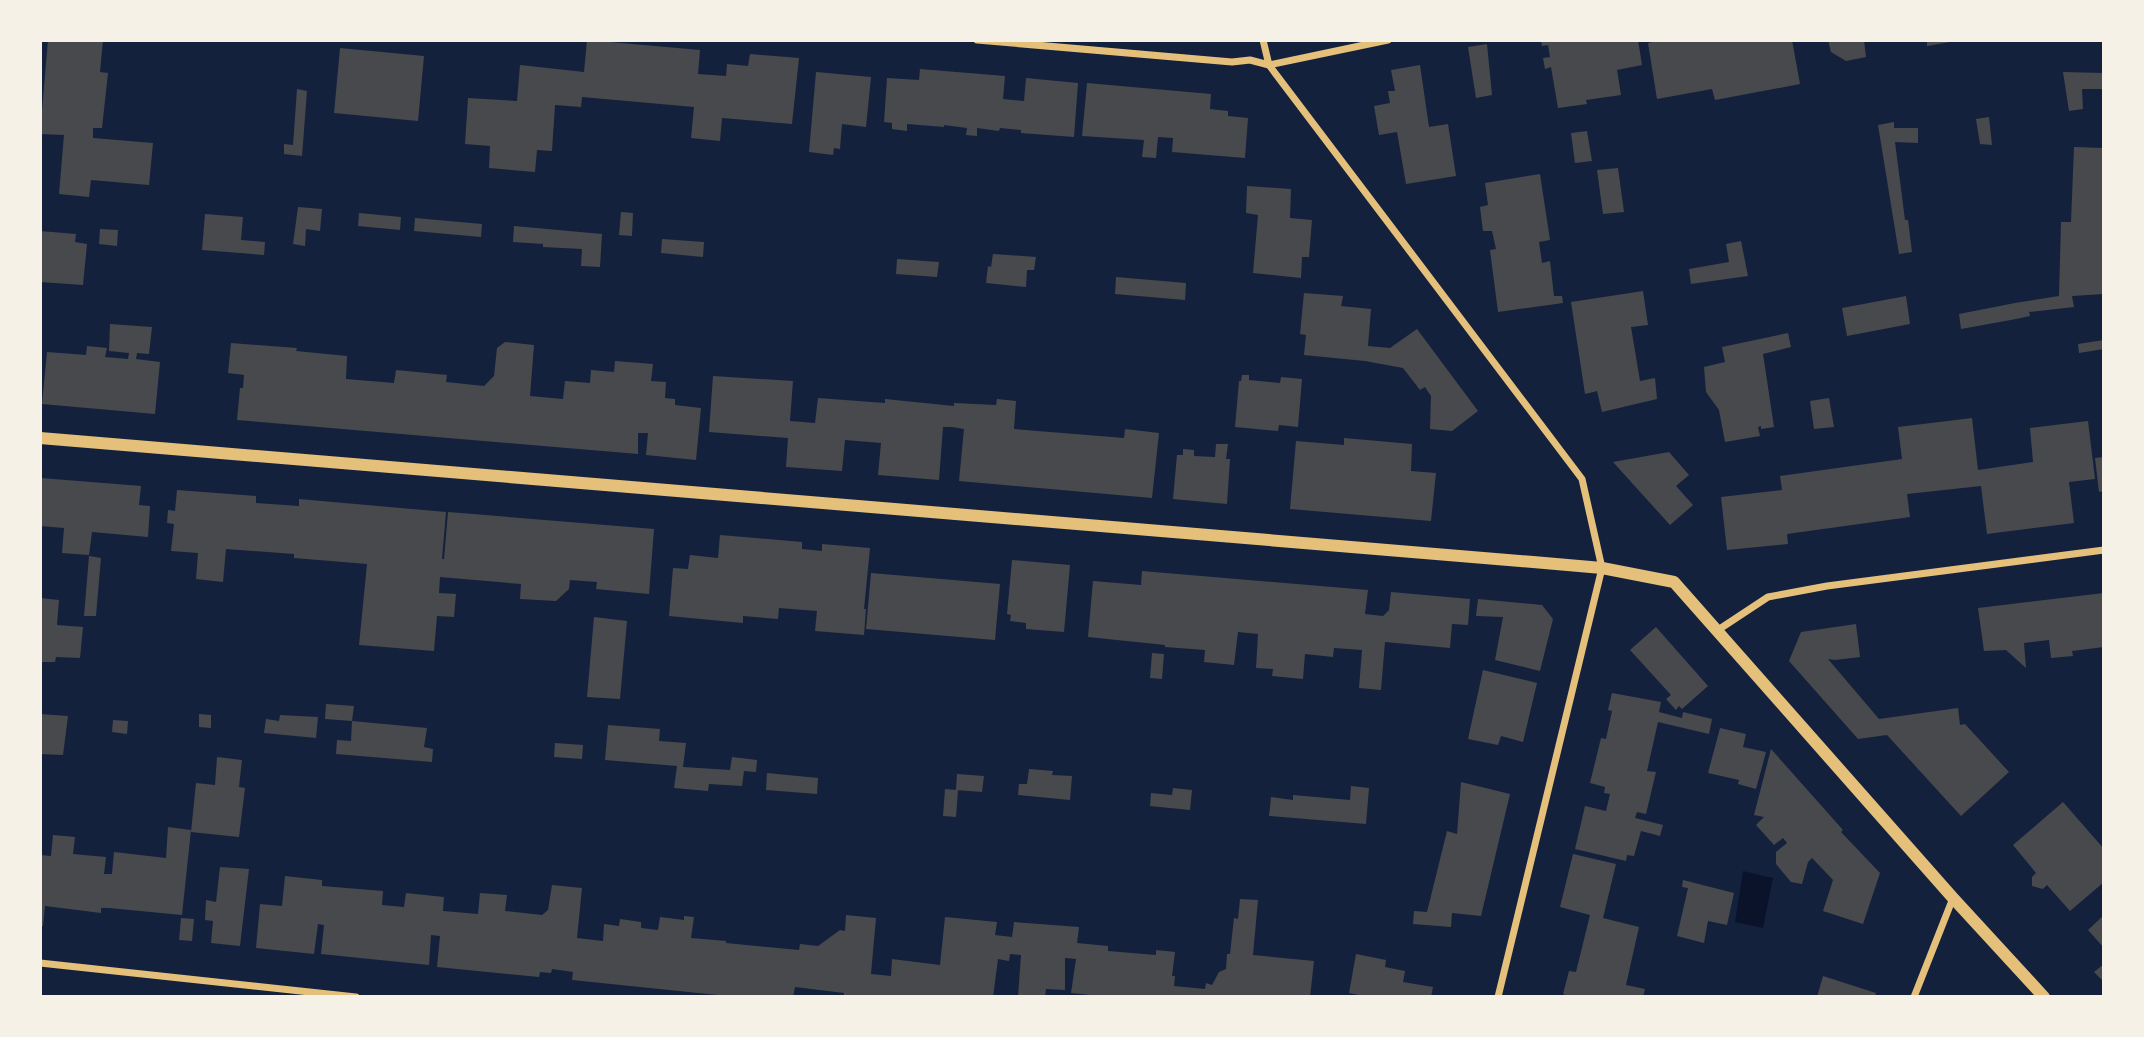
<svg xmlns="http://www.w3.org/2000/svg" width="2144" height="1037" font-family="'Source Serif 4',serif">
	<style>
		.water { fill: #0b132b }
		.building { fill: #48494c }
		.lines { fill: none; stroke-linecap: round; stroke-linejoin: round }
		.minor { stroke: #e5c07b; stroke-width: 7 }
		.tertiary { stroke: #e5c07b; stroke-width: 12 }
	</style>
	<rect width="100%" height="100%" fill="#14213d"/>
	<path class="water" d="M1743,871l30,7 -10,50 -28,-6z"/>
	<path class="building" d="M48,40h55l-3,32 8,1 -6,55h-9v10l60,5 -4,42 -58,-5 -2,17 -30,-3 5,-59 -24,-1z
		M587,40l113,10 -2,24 28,2 1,-12 21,2 2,-12 49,4 -7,66 -70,-6 -2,23 -29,-3 3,-31 -112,-10 -1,10 -26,-2 -3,46 -15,-1 -2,22 -46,-4 1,-22 -25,-2 3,-46 49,3 3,-36 64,7z
		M1541,40h97l4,25 -25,5 4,25 -35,5 1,4 -29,4 -7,-41 -6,2 -2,-11 7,-1 -2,-12 -6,1z
		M1662,40h130l8,44 -85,16 -3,-11 -55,10 -9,-56z
		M1828,40h36l2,17 -20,4 -15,-9z
		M1927,40h23v2l-23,4z
		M1487,44l5,51 -16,3 -8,-51z
		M340,48l84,8 -6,65 -84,-8z
		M1420,65l9,62 19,-3 8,52 -50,8 -9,-52 -18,3 -5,-29 16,-3 -2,-12h7l-4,-21z
		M920,69l85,7 -2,23 21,2 2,-23 52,5 -4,54 -53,-4v-3l-21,-2 -1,3 -22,-3v8l-11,-1 1,-7 -23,-3v2l-37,-3v7l-15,-2v-6l-8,-1 3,-44 32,2z
		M816,72l55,5 -5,50 -24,-3 -2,25 -6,-1 -1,7 -24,-3z
		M2063,72l41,1v16h-22l1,20 -14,2z
		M1087,83l124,11 -1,15 18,2v5l20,2 -3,40 -73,-6 1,-14 -15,-1 -2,21 -14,-1 2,-17 -62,-4z
		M297,89l10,2 -5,65 -18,-2v-10l9,1z
		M1989,117l3,28 -12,-1 -4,-25z
		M1894,122v6h24v15l-23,-1 10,78h3l4,32 -13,2 -21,-129z
		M1587,131l5,30 -17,2 -4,-30z
		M2074,147l30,1v146l-32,2 2,11 -45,5 1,4 -14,3 -55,10 -2,-15 56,-11 44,-7 2,-74h10z
		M1618,168l6,44 -21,2 -6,-44z
		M1540,174l10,66 -11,2 3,21 8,-2 4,35h8l1,7 -65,9 -8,-62 6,-1 -4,-18h-9l-3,-24 8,-2 -3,-22z
		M1247,186l44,3 -1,29 22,2 -3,37h-7l-1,21 -48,-5 5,-58 -12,-2z
		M298,207l24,2 -2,22 -14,-2 -1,17 -12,-2z
		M621,212l12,1 -1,23 -13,-1z
		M359,213l42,4 -1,13 -42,-4z
		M205,214l38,3 -2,23 24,2 -1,13 -62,-5z
		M415,218l67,6 -1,13 -67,-6z
		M514,226l88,8 -2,33 -19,-1 1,-17 -39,-2v-3l-30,-2z
		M100,229l18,1 -1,16 -18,-2z
		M40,231l36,3 -1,8 12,2 -4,41 -43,-3z
		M662,239l42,3 -1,15 -42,-4z
		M1741,241l7,35 -57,8 -2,-15 40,-7 -3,-18z
		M993,254l43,3 -2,13h-7l-1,17 -40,-4 2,-17 3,1z
		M897,259l42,3 -2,15 -41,-3z
		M1116,277l70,6 -1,17 -70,-6z
		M1643,291l5,34 -17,2 9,54 15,-3 2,21 -55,13 -5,-21 -12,3 -14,-92z
		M1304,293l39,3 -2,10 30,3 -3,37 22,2 27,-19 61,82 -26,20 -22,-2 1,-33 -6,-9 -5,3 -17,-22 -38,-7 -61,-6 2,-20 -6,-1z
		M1906,296l4,28 -63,12 -5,-28z
		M110,324l42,3 -3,27 -12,-1 -1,6 24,3 -5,52 -113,-10 5,-52 39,3 1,-9 20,2 -2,9 23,2 1,-6 -20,-2z
		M1788,333l3,14 -28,7 11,73 -13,2v-3l-3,1 2,9 -35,6 -6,-32 -13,-18 -2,-25 21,-5 -3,-15z
		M2104,340v9l-25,4 -1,-9z
		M505,342l29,3 -4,51 33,3 2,-18 25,2 1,-13 23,2 1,-11 38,3 -2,17 15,1 -1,16 10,1v6l26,3 -5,52 -50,-5 2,-22h-10v21l-401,-34 3,-32h3l1,-13 -16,-2 3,-30 66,5 -1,3 51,5 -1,23 48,4 2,-13 51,5 -1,7 38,4 10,-10 3,-28z
		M1242,375h7v5l31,3 1,-6 21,2 -4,48 -19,-2 -1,6 -43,-4 4,-46h2z
		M713,376l80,5 -3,40 25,2 3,-25 67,5v-4l69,7v-3l42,2 1,-6 19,2 -2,28 110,9 1,-9 34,4 -7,65 -193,-17 5,-52 -12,-2h-9l-4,53 -61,-5 3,-32 -36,-3 -3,31 -56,-4 2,-29 -79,-6z
		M1829,398l5,29 -20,2 -4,-28z
		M1972,418l6,52 55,-8 -3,-34 58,-7 7,58 -26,3 5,41 -87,11 -6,-48 -74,8 3,23 -123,17 1,10 -61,6 -6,-53 61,-7 -2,-14 122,-17 -4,-32z
		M1344,438l68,6 -1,27 25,2 -5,48 -141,-12 6,-68 48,4z
		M1216,444h12l-2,15h4l-3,45 -54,-5 4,-44h6v-6l11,1v6l21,1z
		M1669,452l20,23 -13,11 17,19 -23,20 -57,-63z
		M2104,457v34l-5,1 -4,-34z
		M41,478l100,8 -2,19 11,1 -2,31 -56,-5 -3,23 -27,-2 2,-25 -24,-2z
		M177,490l79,6v7l43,3v-7l147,13 -4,47h2l4,-47 206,17 -5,65 -53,-5 1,-7 -27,-2 -1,9 -13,12 -36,-2 1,-15 -81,-7 -1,16 17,1 -2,23 -17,-1 -3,35 -75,-6 8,-81 -73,-6v-4l-68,-5 -3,33 -27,-3 2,-26 -27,-2 3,-27 -7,-1 1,-13 7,1z
		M720,535l82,7v7l20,2v-7l48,4 -6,61h2l-2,26 -49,-4 2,-20 -38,-3 -1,11 -35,-3v7l-74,-7 4,-48 15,1 2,-14 28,3z
		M89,556l12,2 -5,58h-12z
		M1012,560l58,5 -6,67 -38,-3v-6l-16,-2 1,-6 -4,-1z
		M1142,571l226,19 -3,24 18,2 6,-6 2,-18 79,7 -2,26 -16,-1 -2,24 -65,-6 -4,48 -22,-2 3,-38 -28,-2 -1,9 -28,-3 -2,25 -31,-3 1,-7 -17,-1 2,-34 -20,-2 -4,33 -30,-3 1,-12 -40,-3v-2l-77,-8 5,-56 48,4z
		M871,573l129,11 -5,56 -129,-11z
		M2104,593v54l-32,4 1,5 -22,2 -2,-18 -25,3 2,25 -20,-18 -22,1 -6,-43z
		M40,598l19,2 -2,25 26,2 -3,31 -24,-1 -1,5h-15z
		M1478,599l64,6 11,14 -13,52 -45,-11 8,-43 -27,-1z
		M594,617l33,4 -7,78 -33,-2z
		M1856,624l4,33 -25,3 -7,-1 51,60 79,-11 2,17 5,-1 44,48 -48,44 -74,-81 -29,4 -69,-78 12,-29z
		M1656,627l52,59 -26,23 -3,-3 -3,4 -10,-11 5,-4 -41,-45z
		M1152,653l12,1 -2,25 -12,-1z
		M1483,670l54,13 -14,59 -22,-6 -3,9 -30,-6z
		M1612,693l49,9 -2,10 23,6 1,-6 29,7 -3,15 -51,-12 -11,49 9,1 -10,42 -9,-2 -2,6 28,7 -3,11 -19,-5 -7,25 -7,-1 -1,6 -51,-12 10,-43 21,5 4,-17 -6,-1 1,-6 -15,-4 11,-45 5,1 6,-28 -4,-1z
		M326,704l28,2 -2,15 75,7 -3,19 9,2 -1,13 -96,-8 1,-14 14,1 1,-20 -27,-2z
		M40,714l28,2 -5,39 -23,-1z
		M199,714l12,1v13l-12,-1z
		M280,715l38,2 -2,21 -52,-5 2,-14 13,2z
		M113,720l15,1 -1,13 -15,-2z
		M608,725l52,4 -1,12 27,2 -3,24 47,3 2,-13 25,3 -1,12 -12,-1 -2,15 -33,-2 -1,7 -34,-3 3,-22 -72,-6z
		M1720,728l26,6 -3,13 23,5 -10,37 -18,-5 1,-4 -31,-7z
		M555,743l28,2 -1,14 -28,-2z
		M1771,749l72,81 -2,2 39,41 -17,51 -40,-13 10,-31 -21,-22 -4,4 -6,22 -11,-2 -15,-18v-12l11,-9 -4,-5 -9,7 -18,-20 8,-8 -10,-2z
		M217,757l25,3 -3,27 6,1 -6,49 -48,-5 5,-49 19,2z
		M1029,769l24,2 -1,4 20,1 -2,24 -52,-5 1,-11h8z
		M767,773l51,5 -1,16 -51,-4z
		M957,774l27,2 -2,16 -26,-2z
		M1461,782l49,12 -29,122 -29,-3 -1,14 -38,-3 1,-13 13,1 20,-81 10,3z
		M1351,786l18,2 -3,36 -97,-8 2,-19 22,3v-5l57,5z
		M1173,788l19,2 -2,20 -40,-4 1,-13 21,2z
		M945,789l13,1 -2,27 -13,-1z
		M2063,802l41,47v33l-34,29 -23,-26 -4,4 -11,-3v-9l4,-4 -23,-28z
		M168,827l23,3 -9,85 -73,-7h-8v5l-56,-7 -2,20h-3v-71l11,1 2,-21 22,2 -2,17 33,3 -2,17h8l2,-22 52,6z
		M1573,854l43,10 -13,54 36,9 -13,58 19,4 -2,8h-73l-7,-3 6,-23 7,1 14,-57 -30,-8z
		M220,867l29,2 -9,77 -29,-3 2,-22 -8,-1 1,-20 10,2z
		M285,876l37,4v6l61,5 -1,14 22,2 2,-14 38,4 -1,14 35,3 2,-21 27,2 -2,16 37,4 6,-5 4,-25 30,3 -5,50 26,3 1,-17 15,2 1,-7 21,3v6l17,2 2,-13 24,3v-4l10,1 -3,21 35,3v2l73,7 1,-6 18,2 22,-16 5,1 1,-16 30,3 -5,56 20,2 1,-17 48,6 5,-48 52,5 -2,13 17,2 2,-15 65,5 -2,16 31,3v5l48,4v-5l19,2 -3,24h3l-1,10 31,3 1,-6 6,2 7,-13 7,-3 1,-15h3l4,-36 4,1 2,-20 18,1 -5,55 61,6 -4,36h-200l-39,-4 5,-34 -11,-1v32l-19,-1 -1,8h-27l3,-42 -11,-1 -1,7 -11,-2 -5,38h-149v-4l-49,-6 -2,10h-56l-165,-17 1,-8 -21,-3 -1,4 -11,-1 -1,5 -102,-10 3,-31 -9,-1 -2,30 -108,-11 3,-29 -6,-1 -4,30 -58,-6 4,-44 22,2z
		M1683,880l51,13 -7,32 -19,-4 -4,22 -27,-7 11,-48 -6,-1z
		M2104,915v33l-16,-18z
		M181,918l13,1 -2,22 -13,-1z
		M1356,954l30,6 -1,7 20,4 -2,11 30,5 -2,10h-63l-19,-4z
		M2104,964v18l-10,-10z
		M1823,976l53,17 -1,4h-58z"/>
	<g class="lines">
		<path class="minor" d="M977,40l255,22 18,-2 19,5 119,-25
			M1263,40l6,25 313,414 20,89 -104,429
			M1718,630l50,-33 59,-11 277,-36
			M40,963l316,34
			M1914,997l39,-99"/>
		<path class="tertiary" d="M40,438l1493,124 69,6 72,14 279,316 91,99"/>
	</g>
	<rect width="2144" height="1037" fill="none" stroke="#f6f1e7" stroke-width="84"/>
</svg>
